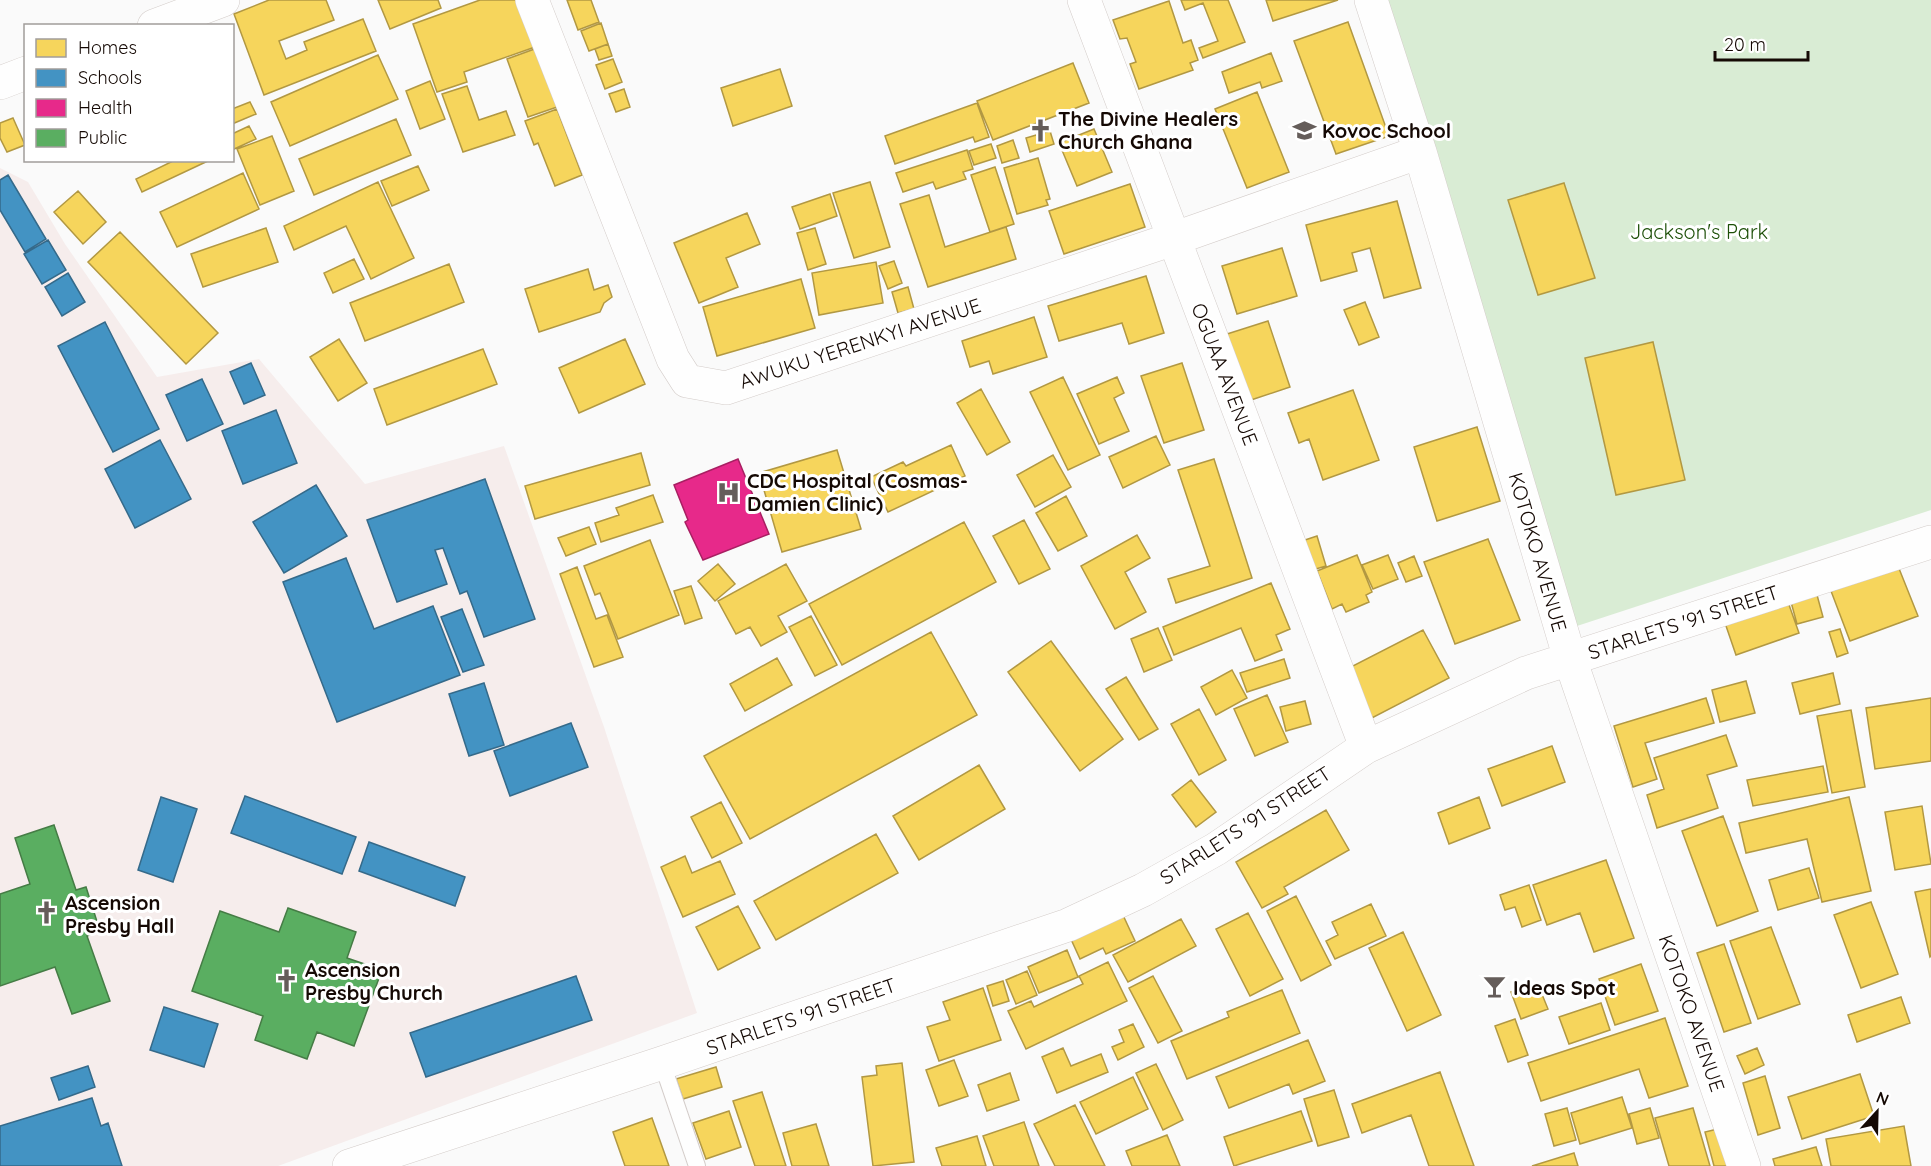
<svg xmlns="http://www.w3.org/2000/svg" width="1931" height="1166" font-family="Quicksand,sans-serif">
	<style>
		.industrial { fill: #f6edec }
		.green { fill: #d9ecd4 }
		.homes { fill: #f6d55c; stroke: #b29842; stroke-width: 1.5 }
		.schools { fill: #4393c3; stroke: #356a8a; stroke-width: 1.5 }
		.health { fill: #e7298a; stroke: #a81f62; stroke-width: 1.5 }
		.public { fill: #5aae61; stroke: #457c45; stroke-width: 1.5 }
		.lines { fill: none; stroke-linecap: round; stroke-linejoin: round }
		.service-casing { stroke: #d4cdca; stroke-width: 18 }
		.minor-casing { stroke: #d4cdca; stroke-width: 34 }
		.service { stroke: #fefefe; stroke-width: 16 }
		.minor { stroke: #fefefe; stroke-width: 33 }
		.labels { text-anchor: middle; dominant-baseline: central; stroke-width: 6; stroke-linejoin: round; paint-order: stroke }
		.poi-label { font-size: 20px; font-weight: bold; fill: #150904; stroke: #fff; text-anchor: start }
		.park-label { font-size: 20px; fill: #1c4f07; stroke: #fff }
		.street-label { font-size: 20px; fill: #150904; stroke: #fff }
	</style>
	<rect width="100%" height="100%" fill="#fafafa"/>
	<path class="industrial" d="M0,168l28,14 37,62 92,133 102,-18 106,125 139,-38 100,281 93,286 -419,153h-278z"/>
	<path class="green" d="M1387,0h544v510l-354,116z"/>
	<path class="homes" d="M269,0h57l8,20 -55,21 7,18 21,-9 -3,-8 59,-23 13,32 -112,44 -30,-81z
		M378,0h60l3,8 -51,21z
		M480,0h38l17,47 -71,25 3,10 -30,10 -24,-68z
		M567,0h24l8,22 -21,8z
		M1181,0h47l17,42 -42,16 -4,-10 19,-7 -15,-38 -18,7z
		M1266,0h72l-65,21z
		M1169,1l14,42 8,-3 7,20 -8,3 3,7 -54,19 -9,-25 6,-2 -9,-24 -7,1 -7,-19z
		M1348,22l41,114 -53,18 -42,-113z
		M601,23l7,21 -19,7 -8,-20z
		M608,44l4,12 -13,4 -4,-11z
		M540,47l20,59 -32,11 -21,-58z
		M1271,53l11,28 -20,7 -2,-6 -31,11 -7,-21z
		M378,55l20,44 -108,47 -19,-44z
		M613,59l9,23 -17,7 -9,-24z
		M1073,63l16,40 -96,37 -16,-39z
		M780,69l12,37 -59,20 -12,-38z
		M430,81l15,38 -25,10 -14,-38z
		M467,86l12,34 27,-9 9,24 -52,17 -21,-58z
		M624,89l6,18 -14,5 -7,-18z
		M1257,92l32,80 -42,16 -32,-79z
		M250,102l6,12 -24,10v-15z
		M977,103l12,34 -14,5 -2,-5 -78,27 -10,-28z
		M557,109l25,66 -27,11 -17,-43 -4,2 -9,-24z
		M13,118l12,27 -18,7 -7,-14v-15z
		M396,119l15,36 -97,40 -15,-36z
		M249,126l7,13 -24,11v-16z
		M1094,129l18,43 -35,14 -18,-43z
		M1050,131l4,13 -24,8 -4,-14z
		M272,136l22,55 -34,14 -23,-56z
		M1013,140l6,18 -17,5 -5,-17z
		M991,144l5,14 -22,7 -5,-14z
		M967,150l6,19 -10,3 3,7 -30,10 -3,-7 -30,10 -7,-19z
		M1038,158l12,41 -4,1 2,5 -31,9 -13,-46z
		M175,160h35l-68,32 -6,-13z
		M418,166l11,24 -37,16 -11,-25z
		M995,167l19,57 -24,8 -19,-57z
		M243,173l16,36 -82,38 -17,-35z
		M378,182l36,76 -43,21 -25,-53 -52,24 -10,-24z
		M870,182l20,65 -36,11 -21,-65z
		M1564,183l31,95 -57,17 -30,-95z
		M1130,184l15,43 -81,27 -15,-43z
		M78,191l28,31 -23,22 -29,-32z
		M830,194l7,22 -37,13 -8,-22z
		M929,195l16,52 61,-20 10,32 -88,28 -28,-83z
		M1397,201l24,87 -37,10 -14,-50 -18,5 5,18 -36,10 -15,-56z
		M747,213l13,31 -34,14 12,29 -39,16 -25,-60z
		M266,228l12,34 -75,25 -12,-33z
		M815,228l11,36 -18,6 -11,-37z
		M120,232l98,101 -32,31 -98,-102z
		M1282,248l15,48 -60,18 -15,-48z
		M354,259l10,20 -31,14 -9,-20z
		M894,261l8,22 -14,6 -9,-23z
		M876,262l7,41 -64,12 -7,-42z
		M449,264l15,38 -99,39 -15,-38z
		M588,269l6,21 14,-5 4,12 -8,6 -4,9 -61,20 -14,-43z
		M1146,276l18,57 -35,11 -7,-21 -63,18 -11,-35z
		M801,279l14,49 -98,28 -14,-49z
		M908,287l6,22 -16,4 -6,-21z
		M1365,302l14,35 -20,8 -15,-35z
		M1034,317l13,40 -54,17 -4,-13 -19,6 -8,-26z
		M1268,321l22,66 -42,14 -21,-67z
		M339,339l28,44 -29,18 -28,-44z
		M625,339l20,45 -66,29 -20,-45z
		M1653,342l32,138 -69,15 -31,-137z
		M483,349l14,35 -110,41 -13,-36z
		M1182,363l22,67 -40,13 -23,-67z
		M1063,377l37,78 -32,15 -38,-78z
		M1117,377l7,16 -10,5 15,33 -30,13 -22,-50z
		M981,389l29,53 -23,13 -30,-52z
		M1353,390l26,70 -56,20 -14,-41 -10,4 -11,-30z
		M1477,427l23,74 -63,20 -23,-74z
		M1156,436l14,29 -47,23 -14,-31z
		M951,445l14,31 -77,36 -17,-35 32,-15 3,4z
		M837,450l24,79 -79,23 -23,-79z
		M641,453l9,32 -115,34 -10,-33z
		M1053,455l18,32 -36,20 -18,-32z
		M1214,459l38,119 -76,25 -8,-24 42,-13 -32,-96z
		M653,495l10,27 -62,20 -6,-19 24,-8 -3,-7z
		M1066,496l21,40 -29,15 -22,-38z
		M1024,520l26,49 -31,15 -26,-48z
		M964,522l32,60 -154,83 -33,-61z
		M589,527l7,17 -30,12 -8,-18z
		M1137,535l13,23 -25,14 21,40 -31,17 -34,-63z
		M1317,536l9,30 -17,5 -10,-29z
		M1488,539l32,81 -65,24 -31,-82z
		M650,540l29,75 -61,24 -18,-46 -5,2 -11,-29z
		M1357,555l15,37 -6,3 3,7 -23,10 -4,-8 -10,5 -15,-38z
		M1388,555l10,24 -25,10 -11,-24z
		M1414,556l8,20 -16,6 -8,-19z
		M718,564l17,20 -20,17 -17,-20z
		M786,564l21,37 -29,15 9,16 -26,14 -11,-19 -14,7 -18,-33z
		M1898,566l20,50 -68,25 -19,-50z
		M577,567l19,52 11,-4 16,42 -29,10 -34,-93z
		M1271,583l19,46 -14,6 6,15 -27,11 -14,-33 -67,27 -11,-28z
		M691,586l11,32 -17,6 -11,-33z
		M1817,595l6,22 -26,7 -6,-22z
		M1788,602l11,31 -63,22 -11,-32z
		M811,616l26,49 -22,11 -26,-49z
		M1158,628l14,32 -28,12 -13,-33z
		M1840,629l8,24 -11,4 -8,-25z
		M1423,630l26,48 -81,42 -25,-49z
		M931,632l46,83 -227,124 -46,-83z
		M1051,641l72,98 -43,32 -72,-99z
		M777,658l15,27 -47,26 -15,-27z
		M1284,659l6,19 -43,14 -7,-19z
		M1232,670l15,28 -31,17 -15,-28z
		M1833,673l7,31 -40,10 -8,-31z
		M1126,677l32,52 -19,11 -33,-51z
		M1746,681l9,32 -35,9 -8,-32z
		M1267,695l21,47 -33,14 -21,-47z
		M1706,698l8,25 -69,20 12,36 -24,8 -19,-61z
		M1931,698v63l-56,8 -9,-61z
		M1305,701l6,23 -25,7 -6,-24z
		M1199,709l27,51 -27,15 -28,-51z
		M1851,710l14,77 -33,6 -15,-77z
		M1726,735l11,31 -30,9 11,33 -61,20 -10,-33 17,-6 -10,-31z
		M1552,746l13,36 -63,24 -14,-37z
		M979,765l26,44 -86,51 -26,-44z
		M1823,766l5,26 -75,14 -6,-26z
		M1191,780l25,32 -20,15 -24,-32z
		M1479,797l11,31 -41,16 -11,-31z
		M1849,797l22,94 -49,11 -15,-63 -61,14 -7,-30z
		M721,802l21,41 -30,15 -21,-41z
		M1922,806l9,58 -36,6 -10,-58z
		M1326,810l23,40 -65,37 4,7 -26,14 -26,-46z
		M1723,816l35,95 -41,15 -35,-95z
		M876,834l22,39 -122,67 -22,-39z
		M685,856l7,17 28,-12 15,33 -52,23 -22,-50z
		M1606,860l28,78 -40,14 -14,-39 -33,12 -14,-40z
		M1809,868l10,30 -41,12 -9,-30z
		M1529,885l12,35 -19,7 -7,-20 -10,3 -5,-15z
		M1931,889v67l-1,1 -15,-65z
		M1296,896l35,69 -30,16 -34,-70z
		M1871,902l27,72 -37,14 -27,-73z
		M1371,904l15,32 -51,23 -9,-18 12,-6 -6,-13z
		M738,906l22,42 -42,22 -22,-43z
		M1122,913l13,28 -29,13 -3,-6 -23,11 -10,-22z
		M1248,913l35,66 -33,17 -34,-67z
		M1181,919l15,27 -68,36 -15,-27z
		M1771,927l29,77 -42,15 -28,-78z
		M1403,932l38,83 -34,16 -38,-83z
		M1724,944l27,79 -27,9 -27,-79z
		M1067,950l11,27 -39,16 -11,-26z
		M1108,962l19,39 -101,48 -18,-38 23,-10 3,6 49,-23 -4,-8z
		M1641,964l17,47 -43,14 -16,-46z
		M1027,971l10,24 -21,9 -10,-24z
		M1153,976l29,55 -24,12 -29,-55z
		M1003,981l6,20 -16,5 -6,-20z
		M1537,982l11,27 -27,10 -10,-27z
		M983,988l18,52 -62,21 -12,-34 23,-7 -7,-18z
		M1282,990l18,43 -113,46 -16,-38 58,-24 -2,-5z
		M1901,997l9,26 -53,19 -9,-27z
		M1601,1003l9,27 -41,14 -10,-27z
		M1665,1018l23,68 -39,12 -10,-29 -98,32 -13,-38z
		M1515,1019l13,36 -20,7 -13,-36z
		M1133,1024l11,23 -26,13 -6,-13 12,-5 -5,-12z
		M1308,1040l17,41 -32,13 -4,-10 -60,24 -13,-31z
		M1063,1048l8,18 30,-12 7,18 -51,21 -15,-36z
		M1757,1048l7,17 -19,9 -8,-18z
		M954,1060l14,36 -29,10 -13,-36z
		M902,1063l12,99 -41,4 -11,-89 15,-2 -1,-9z
		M1156,1064l27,56 -20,10 -27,-57z
		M716,1067l6,20 -39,12 -7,-20z
		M1440,1072l34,94h-45l-18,-51 -49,18 -10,-29z
		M1010,1073l9,27 -32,11 -9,-26z
		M1860,1074l14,42 -72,23 -14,-42z
		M1765,1076l15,52 -22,7 -15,-52z
		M1133,1077l15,32 -52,25 -16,-32z
		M1334,1090l15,47 -31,9 -14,-47z
		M762,1092l24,74h-31l-22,-65z
		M1622,1097l10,31 -52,16 -9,-31z
		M1075,1105l30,61h-50l-21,-42z
		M1567,1108l9,32 -22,6 -9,-32z
		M1650,1108l9,30 -22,6 -8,-30z
		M1693,1108l17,58h-41l-14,-48z
		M729,1111l12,36 -35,12 -13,-36z
		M1301,1111l11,30 -78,25 -10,-29z
		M652,1118l17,48h-44l-12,-34z
		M1024,1122l15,44h-45l-11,-30z
		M816,1124l13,42h-37l-9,-33z
		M1904,1126l7,40h-80l-5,-27z
		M1722,1128l10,38h-18l-9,-34z
		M1167,1135l13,31h-48l-6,-15z
		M977,1136l9,30h-44l-6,-18z
		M1816,1147l6,19h-47l-2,-7z
		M1574,1153l4,13h-46z"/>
	<path class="schools" d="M8,175l38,64 -21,13 -25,-42v-30z
		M48,240l18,30 -24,14 -18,-30z
		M68,273l17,29 -23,14 -17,-29z
		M105,322l54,107 -46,23 -55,-106z
		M251,363l14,32 -21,9 -14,-32z
		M202,379l21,45 -36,17 -21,-46z
		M276,410l21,53 -54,21 -21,-53z
		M160,440l31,59 -56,29 -30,-59z
		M485,479l50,140 -51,18 -17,-46 -7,3 -17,-46 -8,2 12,34 -50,18 -30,-82z
		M316,485l31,51 -63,37 -31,-51z
		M346,558l28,71 59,-23 27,69 -123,47 -54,-140z
		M462,609l22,56 -21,7 -22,-55z
		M484,683l20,62 -35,11 -20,-62z
		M571,723l17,44 -78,29 -16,-45z
		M245,796l111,41 -14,37 -111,-41z
		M161,797l36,12 -24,73 -35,-12z
		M369,842l96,35 -10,29 -96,-35z
		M576,976l16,44 -166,57 -16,-44z
		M164,1007l54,17 -14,43 -54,-17z
		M88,1066l7,21 -36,13 -8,-22z
		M92,1098l9,28 7,-3 14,43h-122v-40z"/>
	<path class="health" d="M738,459l31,75 -66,26 -18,-38 3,-2 -14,-35z"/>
	<path class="public" d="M54,825l22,65 10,-3 14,44 -13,5 23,65 -38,13 -17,-47 -55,19v-92l30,-10 -15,-46z
		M288,908l68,24 -9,26 35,12 -28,76 -37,-14 -10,27 -52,-19 8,-24 -71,-25 28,-80 59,21z"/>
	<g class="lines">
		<defs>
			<path id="service" d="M662,1063l35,103"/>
			<path id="minor" d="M532,0l141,359 14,22 39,7 447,-149 247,-87
				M1084,0l282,747
				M1371,0l49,152 150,507 174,507
				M154,26l69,-26
				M0,83l26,-10
				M349,1166l313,-103 406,-138 75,-35 73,-41 150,-102 160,-74 405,-131"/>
		</defs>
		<use href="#service" class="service-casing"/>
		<use href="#minor" class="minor-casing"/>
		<use href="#service" class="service"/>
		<use href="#minor" class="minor"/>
	</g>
	<defs>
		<symbol id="church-bare" viewBox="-9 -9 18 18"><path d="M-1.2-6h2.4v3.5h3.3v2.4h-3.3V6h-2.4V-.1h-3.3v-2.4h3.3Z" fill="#655d5a" stroke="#fff" stroke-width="2.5" paint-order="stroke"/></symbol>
		<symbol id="school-bare" viewBox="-9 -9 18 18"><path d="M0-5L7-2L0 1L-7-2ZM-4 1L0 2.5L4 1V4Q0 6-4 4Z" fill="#655d5a" stroke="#fff" stroke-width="2.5" paint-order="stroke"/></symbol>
		<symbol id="hospital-bare" viewBox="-9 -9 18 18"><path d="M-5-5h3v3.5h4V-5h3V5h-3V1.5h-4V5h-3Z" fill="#655d5a" stroke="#fff" stroke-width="2.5" paint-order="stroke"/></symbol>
		<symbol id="bar-bare" viewBox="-9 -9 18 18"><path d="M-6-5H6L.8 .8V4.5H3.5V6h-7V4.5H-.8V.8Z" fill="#655d5a" stroke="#fff" stroke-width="2.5" paint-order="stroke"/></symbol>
	</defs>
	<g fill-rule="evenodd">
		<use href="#church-bare" x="1024" y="114" width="33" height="33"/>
		<use href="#school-bare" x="1288" y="114" width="33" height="33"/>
		<use href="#hospital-bare" x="712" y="476" width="33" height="33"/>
		<use href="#church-bare" x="30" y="896" width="33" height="33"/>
		<use href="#church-bare" x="270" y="964" width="33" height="33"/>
		<use href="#bar-bare" x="1478" y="970" width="33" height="33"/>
	</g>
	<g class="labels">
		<g class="poi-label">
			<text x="1058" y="118">The Divine Healers<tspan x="1058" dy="23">Church Ghana</tspan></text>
			<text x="1322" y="130">Kovoc School</text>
			<text x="747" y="480">CDC Hospital (Cosmas-<tspan x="747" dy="23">Damien Clinic)</tspan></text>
			<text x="65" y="902">Ascension<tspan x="65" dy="23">Presby Hall</tspan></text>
			<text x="305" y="969">Ascension<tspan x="305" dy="23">Presby Church</tspan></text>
			<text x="1513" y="987">Ideas Spot</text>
		</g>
		<g class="park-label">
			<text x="1699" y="231">Jackson's Park</text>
		</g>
		<g class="street-label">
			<text transform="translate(860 343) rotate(-18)">AWUKU YERENKYI AVENUE</text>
			<text transform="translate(1225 374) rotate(69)">OGUAA AVENUE</text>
			<text transform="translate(1538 552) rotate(74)">KOTOKO AVENUE</text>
			<text transform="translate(1683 622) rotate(-18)">STARLETS '91 STREET</text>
			<text transform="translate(1245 825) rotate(-33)">STARLETS '91 STREET</text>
			<text transform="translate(1692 1013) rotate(71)">KOTOKO AVENUE</text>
			<text transform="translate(801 1016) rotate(-19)">STARLETS '91 STREET</text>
		</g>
	</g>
	<rect x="24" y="24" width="210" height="138" fill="#ffffff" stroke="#a19d9b" stroke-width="1.5"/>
	<rect x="36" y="39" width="30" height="18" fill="#f6d55c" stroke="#a19d9b" stroke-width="1.5"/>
	<text x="78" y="54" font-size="18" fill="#150904">Homes</text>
	<rect x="36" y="69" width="30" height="18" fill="#4393c3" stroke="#a19d9b" stroke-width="1.5"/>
	<text x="78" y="84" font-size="18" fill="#150904">Schools</text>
	<rect x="36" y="99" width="30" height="18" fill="#e7298a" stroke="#a19d9b" stroke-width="1.5"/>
	<text x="78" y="114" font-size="18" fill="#150904">Health</text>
	<rect x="36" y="129" width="30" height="18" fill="#5aae61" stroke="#a19d9b" stroke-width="1.5"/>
	<text x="78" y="144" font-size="18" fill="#150904">Public</text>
	<g transform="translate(1877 1112) rotate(22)" stroke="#ffffff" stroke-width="4.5" paint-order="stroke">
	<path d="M0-4.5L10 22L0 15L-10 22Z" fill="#150904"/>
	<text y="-9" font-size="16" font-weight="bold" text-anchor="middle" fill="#150904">N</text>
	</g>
	<path d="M1715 51v9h93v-9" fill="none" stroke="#150904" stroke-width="3"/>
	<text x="1724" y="51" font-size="18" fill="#150904" stroke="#ffffff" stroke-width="4.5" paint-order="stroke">20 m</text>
</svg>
